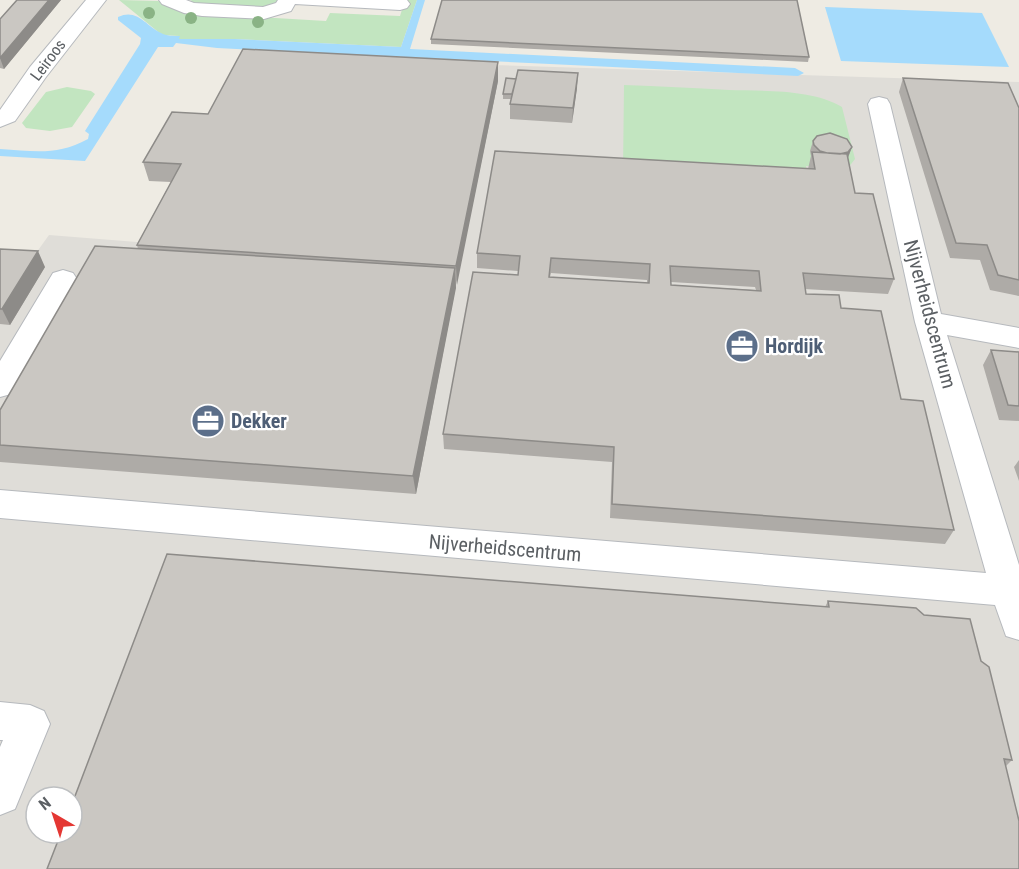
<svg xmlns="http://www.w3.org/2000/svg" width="1019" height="869" font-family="'Roboto Condensed',sans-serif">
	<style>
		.industrial { fill: #dfddd8; fill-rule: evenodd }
		.green { fill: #c2e5c0 }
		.water { fill: #a5dbfc }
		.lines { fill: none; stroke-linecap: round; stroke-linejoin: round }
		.minor-casing { stroke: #b6b9bd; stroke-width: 2 }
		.minor { fill: #fff; fill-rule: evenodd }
		.tree { fill: #8ab385 }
		.wall { fill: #aeaba7; fill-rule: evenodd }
		.shaded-wall { fill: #8d8b88 }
		.building { fill: #cac7c2; stroke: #8d8b88; stroke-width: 1.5; fill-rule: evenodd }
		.labels { text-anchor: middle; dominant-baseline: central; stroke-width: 4.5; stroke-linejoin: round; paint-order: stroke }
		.far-street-label { font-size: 16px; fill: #5b5f63; stroke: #fff }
		.street-label { font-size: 20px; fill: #5b5f63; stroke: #fff }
		.service-label { font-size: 20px; font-weight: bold; fill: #4e5e75; stroke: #fff; text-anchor: start }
	</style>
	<rect width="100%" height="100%" fill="#eeebe3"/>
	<path class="industrial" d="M492,65l527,17v787h-1019v-566l49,-68 401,32zM36,797h36v36h-36z"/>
	<path class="green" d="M119,0l39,1 35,12 133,8 4,-8 70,3 5,-16h12l-16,47 -166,-8h-57l1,-3 -17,-1z
		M192,0h86c-13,15 -61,6 -81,6l-9,-4z
		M624,85c35,1 70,3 105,5 34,1 84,-1 113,17l13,52 -7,9 -42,-2 3,16 -186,-11z
		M67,87l24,4 4,3 -23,33 -22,4 -24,-3 -4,-5 24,-31z"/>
	<path class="water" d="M417,0h8l-15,49 385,19 9,5 -6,3 -581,-28 -41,-5 -3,4h-15l-73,114 -85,-5v-7c34,2 57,7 88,-10l1,-5 -4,-3 55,-87 1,-6 -23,-18v-3c19,-9 27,8 43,16 5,3 13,3 19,3l-1,3h56l166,8z
		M825,7l157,6 27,54 -168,-6z"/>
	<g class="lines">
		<defs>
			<path id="minor" d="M86,0h20l-60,77 -31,44 -15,6v-17l30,-43z
				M159,0h27l8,3 69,4 13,-4 2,-3h129l3,4 -3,4 -7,2 -105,-6 -4,7 -27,8 -62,-3 -18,-3 -22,-9z
				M879,97l8,2 3,5 51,210 78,14v20l-72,-13 72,230v75l-13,-4 -11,-31 -995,-87v-28l986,83 -71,-251 -47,-218 3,-5z
				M63,270l10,3 4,6 -66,115 -11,3v-36l53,-88z
				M0,702l30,3 14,6 6,13 -35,85 -15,6v-68l3,-7h-3z"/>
		</defs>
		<use href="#minor" class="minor-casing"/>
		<use href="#minor" class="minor"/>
	</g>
	<g class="tree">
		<circle cx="149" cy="13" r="6"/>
		<circle cx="191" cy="18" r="6"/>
		<circle cx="258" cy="22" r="6"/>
	</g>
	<path class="wall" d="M17,0h44l-57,69 -4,-1v-49z
		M431,39l378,18 -1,5 -377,-18z
		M903,78l116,30v188l-29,-6 -10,-30 -30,-2 -51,-166z
		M498,81l-42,204 -40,209 -416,-32v-52l138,-161 -1,-4 34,-63 -22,-1 -6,-19 65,-48z
		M577,88l-5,35 -62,-4v-15l1,-5h-8v-5z
		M813,141l39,6 -4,11 7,35 39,86 -6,15 -83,-5 1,5 35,14 60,91 53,131 -9,14 -335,-26 2,-56 -168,-13 -1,-15 75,-159v-4l-41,-3v-15l331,-84 3,-13 -1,-5zM551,273l96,7v3l-97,-6zM671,282l84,5 1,3 -85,-5z
		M0,249l45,18 -35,58 -10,-1z
		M991,350l28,2v69l-20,-1 -16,-55z
		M1019,460v21l-5,-14z
		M828,601l153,60 31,99 -6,6 -181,-159z"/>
	<path class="shaded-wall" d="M49,0h12l-57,69 -4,-11z
		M498,62v19l-41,204 -1,-19z
		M578,73l-1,15 -5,35 1,-15z
		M852,147l-4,10 -4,6 -10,-8z
		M38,251l7,16 -35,58 -8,-16z
		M455,268l1,20 -40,206 -3,-18z"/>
	<path class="building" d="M17,0h32l-49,58v-39z
		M442,0h355l12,57 -378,-18z
		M243,49l255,13 -42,204 -319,-21 44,-81 -38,-2 29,-50 36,2z
		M518,70l60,3 -5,35 -63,-4z
		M506,78l10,1 -4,15h-9z
		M903,78l105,5 11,25v172l-21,-5 -11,-30 -31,-2z
		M830,133l17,6 5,8 -4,5 -8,2 -13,-1 -7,-2 -6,-6 -1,-4 4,-5z
		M495,151l320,18 -3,-17 35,2 8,39 18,1 21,85 -91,-6 3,21 33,1 2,13 40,3 20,88 22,2 31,129 -342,-26 2,-57 -171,-13 30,-162 45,3 2,-19 -43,-3zM551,258l99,6 -1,19 -100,-6zM670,266l89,5 2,20 -90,-6z
		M95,246l360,22 -42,208 -413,-31v-35z
		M0,249l38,2 -36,58h-2z
		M991,350l28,2v54l-11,-1z
		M167,554l662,53 -1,-6 88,7 8,7 46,4 11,42 8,6 23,93 -8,-1 15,62v48h-972l14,-36h11v-29z"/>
	<defs>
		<symbol id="office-disc" viewBox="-11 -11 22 22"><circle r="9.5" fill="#5c6f8a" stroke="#fff"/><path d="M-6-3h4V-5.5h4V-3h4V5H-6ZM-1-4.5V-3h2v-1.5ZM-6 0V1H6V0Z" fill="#fff"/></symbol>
	</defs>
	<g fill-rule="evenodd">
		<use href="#office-disc" x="723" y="327" width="38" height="38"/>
		<use href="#office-disc" x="189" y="402" width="38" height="38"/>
	</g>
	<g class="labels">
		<g class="far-street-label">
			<text transform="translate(48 60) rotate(-53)">Leiroos</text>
		</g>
		<g class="street-label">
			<text transform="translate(930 314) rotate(75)">Nijverheidscentrum</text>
			<text transform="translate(505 548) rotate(5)">Nijverheidscentrum</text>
		</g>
		<g class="service-label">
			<text x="765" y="346">Hordijk</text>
			<text x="231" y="421">Dekker</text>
		</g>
	</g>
	<g transform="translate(54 815) rotate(321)"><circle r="28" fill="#ffffff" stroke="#bdbfc1" stroke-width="1.5"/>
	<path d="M0-4.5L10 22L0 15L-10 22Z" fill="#e43733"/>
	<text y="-9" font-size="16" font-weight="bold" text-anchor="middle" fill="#5b5f63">N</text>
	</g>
</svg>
